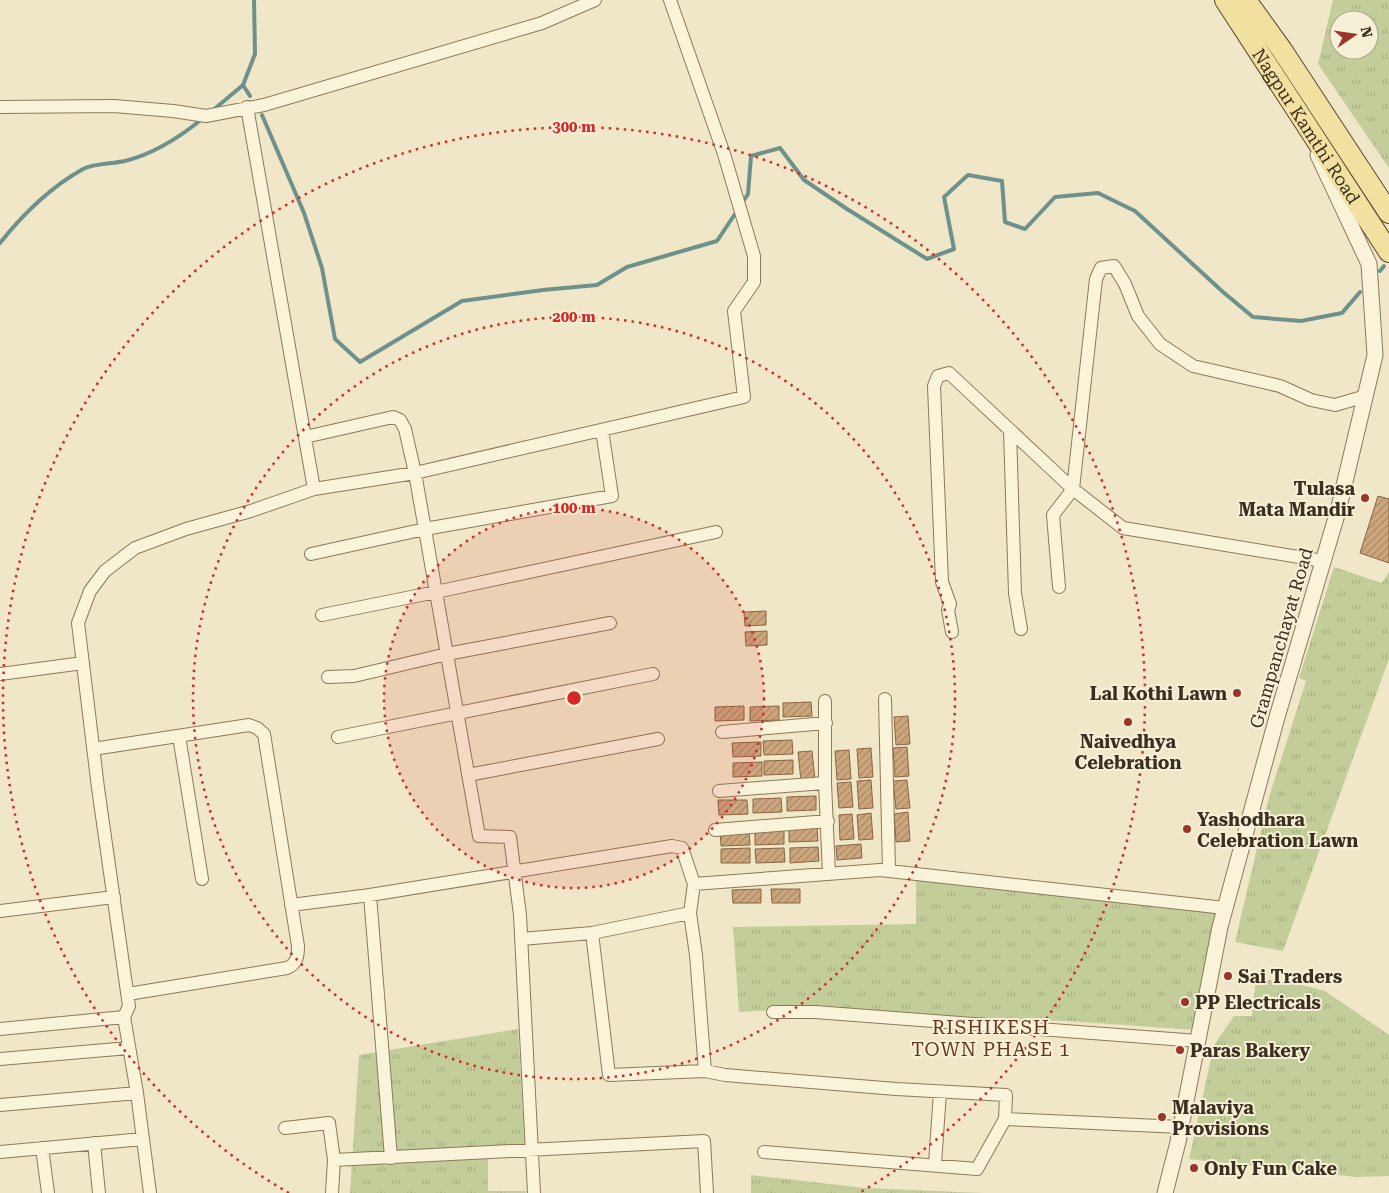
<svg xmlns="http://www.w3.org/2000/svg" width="1389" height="1193" font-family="'Roboto Serif',serif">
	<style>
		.grass { fill: url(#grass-tufts); fill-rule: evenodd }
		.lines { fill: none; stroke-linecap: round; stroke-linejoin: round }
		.stream { stroke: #6e918c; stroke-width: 4 }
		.building { fill: url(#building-hatch); stroke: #8a6541 }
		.minor-casing { stroke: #8b795c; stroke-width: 14 }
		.tertiary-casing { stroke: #8b795c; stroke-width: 17 }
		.primary-casing { stroke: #594730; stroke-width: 22 }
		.minor { stroke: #f9f3da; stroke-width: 12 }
		.tertiary { stroke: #f9f3da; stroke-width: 15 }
		.primary { stroke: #f1e09f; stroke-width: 20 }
		.ring { fill: none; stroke: #d62828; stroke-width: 2.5; stroke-dasharray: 2.5 5 }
		.poi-dot { fill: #9a352b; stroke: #f6f0d7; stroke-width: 2 }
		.labels { text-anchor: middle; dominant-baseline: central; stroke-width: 4; stroke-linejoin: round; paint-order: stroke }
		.street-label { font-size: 18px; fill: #3b2f20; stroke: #f6f0d7 }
		.poi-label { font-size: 18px; font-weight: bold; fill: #3b2f20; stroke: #f6f0d7; text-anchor: start }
		.neighbourhood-label { font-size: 19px; letter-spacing: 1px; fill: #68351f; stroke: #f6f0d7 }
		.centre { fill: #d62828; stroke: #f6f0d7; stroke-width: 2.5 }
		.ring-label { font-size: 15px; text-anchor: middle; font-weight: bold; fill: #d62828; stroke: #f6f0d7; stroke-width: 4; stroke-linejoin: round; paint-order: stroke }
	</style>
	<defs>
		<pattern id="grass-tufts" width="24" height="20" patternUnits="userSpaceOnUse" patternTransform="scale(1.25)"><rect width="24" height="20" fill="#c3cd9a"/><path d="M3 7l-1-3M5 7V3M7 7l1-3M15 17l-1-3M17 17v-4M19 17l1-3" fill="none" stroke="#a8b084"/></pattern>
		<pattern id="building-hatch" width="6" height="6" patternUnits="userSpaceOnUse" patternTransform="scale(1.25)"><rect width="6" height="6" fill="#cda67d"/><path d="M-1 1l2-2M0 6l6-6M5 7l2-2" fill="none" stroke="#a88866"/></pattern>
	</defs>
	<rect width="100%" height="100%" fill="#efe7c7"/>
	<path class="grass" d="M1333,0h56v168l-71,-104zM1339,20h30v30h-30z
		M1334,567l48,16 7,-11v87l-106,292 -48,-9 34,-145 37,-116 -7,-3z
		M916,880l304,31 -26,119 -127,-9 -111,-4 -120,-10 -97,5 -6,-85 183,-3z
		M1256,978l46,7 23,6 64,44v141l-33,1 -167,-18 25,-114 20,-29h18z
		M518,1029l7,118 -37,3v41h38v2h-176l9,-138z
		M751,1175l114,13 119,5h-233z"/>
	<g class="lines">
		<path class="stream" d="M250,96l-7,-11 12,-31 -1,-54
			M212,111l31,-26
			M262,115l42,98 18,55 13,71 25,23 102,-61 81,-11 54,-5 30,-18 90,-26 20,-30
			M742,203l6,-9 3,-38 29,-8 24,32 43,29 80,50 27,-10 -10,-52 24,-22 34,6 3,41 20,7 30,-32 43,-4 37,18 88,81 30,25 48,4 41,-8 18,-21
			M0,243c23,-29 51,-56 83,-74 12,-6 29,-5 42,-8 28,-7 55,-24 77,-42
			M1380,271l4,-5"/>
	</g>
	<path class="building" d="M1378,496l11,3v64l-29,-10z
		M766,611v14l-21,1 -1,-14z
		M767,631v14l-21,1 -1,-14z
		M811,702l1,14 -29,1v-14z
		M744,706v14l-29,1v-14z
		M779,706v14l-29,1v-14z
		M908,716l2,28 -14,1 -2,-28z
		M792,740l1,14 -29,1 -1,-14z
		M761,742v14l-28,1 -1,-14z
		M907,747l2,29 -14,1 -2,-29z
		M871,748l2,29 -14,1 -2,-29z
		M849,750l2,29 -14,1 -2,-29z
		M812,751l3,29 -14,1 -3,-29z
		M793,760v14l-29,1v-14z
		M762,762v14l-29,1v-14z
		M871,780l2,28 -14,1 -2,-28z
		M907,780l3,28 -14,1 -3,-28z
		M851,782l2,25 -14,1 -2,-25z
		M816,796v14l-29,1v-14z
		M781,798l1,14 -29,1v-14z
		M718,800h29l1,14 -29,1z
		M908,812l2,29 -14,1 -2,-28z
		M871,813l2,26 -14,1 -2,-25z
		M852,814l2,25 -14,1 -1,-25z
		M789,828h28l1,13 -29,1z
		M784,830v14l-29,1v-14z
		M720,831h29l1,14 -29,1z
		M861,844l1,14 -25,2 -1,-14z
		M818,847l1,14 -29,2v-15z
		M750,848v15h-29v-14z
		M784,848l1,14 -29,1 -1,-14z
		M761,889v14h-28l-1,-13z
		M771,889h29v14h-28z"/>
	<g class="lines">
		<defs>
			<path id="minor" d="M0,107l114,-1 59,5 33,5 58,-11 278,-82 53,-23
				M247,107l67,382 101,-16 329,-76 -10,-86 20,-29v-26l-30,-102 -54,-154
				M1010,431l5,162 6,36
				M305,437l88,-20 7,3 5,9 10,44 64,363 31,1 10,78 14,278
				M311,554l114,-25 187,-33 -10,-66
				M1059,587l-6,-72 20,-26 23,-210 5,-11 13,-2 11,18 13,32 22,28 33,22 87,20 31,14 24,5 31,-9
				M322,615l114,-23 280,-60
				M952,632l-4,-22 2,-6 -8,-22 -8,-196 4,-10 11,-3 124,116 50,39 200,33
				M0,674l83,-11
				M328,677l26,-1 93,-22 163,-31
				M885,699l4,172
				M825,701v82l4,91
				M722,732l104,-9
				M179,736l23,143
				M338,737l315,-63
				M93,749l156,-24 8,3 7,6 34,212c0,10 -1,18 -11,22l-159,26
				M468,775l190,-36
				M719,791l106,-8
				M715,830l113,-9
				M694,884l186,-14 345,38
				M370,895l21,263
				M291,905l79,-10 302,-49 10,2 12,36 -4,29 6,42 9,116
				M0,911l114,-14
				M592,933l17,142 96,-4 20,4 171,14 110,6 -1,24 176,8
				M521,939l71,-6 98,-20
				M773,1012h42l383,29
				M0,1029l124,-12
				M0,1059l129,-11
				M0,1105l137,-12
				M285,1128l44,-5 5,37 370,-19 3,52
				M94,1143l5,50
				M42,1148l6,45
				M0,1152l143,-13
				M764,1152l213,17 28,-50
				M935,1164l5,-72
				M150,1193l-13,-100 -13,-76 5,-11 -31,-218 -20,-165 12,-32 15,-20 30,-23 51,-19 65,-18 63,-22
				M332,1193l2,-33"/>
			<path id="tertiary" d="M1165,1193l13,-51 42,-215 57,-210 61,-206 37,-156 -6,-91 -51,-109"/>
			<g id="primary">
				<path id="s1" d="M1225,0l164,252"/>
				<path d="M1246,0l36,50 107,163"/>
			</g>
		</defs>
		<use href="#minor" class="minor-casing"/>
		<use href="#tertiary" class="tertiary-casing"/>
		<use href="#primary" class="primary-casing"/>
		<use href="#minor" class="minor"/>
		<use href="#tertiary" class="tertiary"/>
		<use href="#primary" class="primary"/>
	</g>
	<circle cx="574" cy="698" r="190" fill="#d62828" fill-opacity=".12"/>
	<g class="ring">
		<circle cx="574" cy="698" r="190"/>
		<circle cx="574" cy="698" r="381"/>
		<path d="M289 1193A571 571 0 1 1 859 1193"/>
	</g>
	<g class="poi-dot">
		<circle cx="1365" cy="498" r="5"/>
		<circle cx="1237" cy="693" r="5"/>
		<circle cx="1128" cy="722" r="5"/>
		<circle cx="1187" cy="829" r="5"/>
		<circle cx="1228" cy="976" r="5"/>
		<circle cx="1185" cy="1002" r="5"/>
		<circle cx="1180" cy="1050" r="5"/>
		<circle cx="1162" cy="1117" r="5"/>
		<circle cx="1194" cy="1168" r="5"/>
	</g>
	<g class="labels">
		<g class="street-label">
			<text stroke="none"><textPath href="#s1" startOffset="150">Nagpur Kamthi Road</textPath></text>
			<text transform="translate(1281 638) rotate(-74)">Grampanchayat Road</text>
		</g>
		<g class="poi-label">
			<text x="1355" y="488" text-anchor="end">Tulasa<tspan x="1355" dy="21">Mata Mandir</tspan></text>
			<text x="1227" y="693" text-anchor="end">Lal Kothi Lawn</text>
			<text x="1128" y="741" text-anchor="middle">Naivedhya<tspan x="1128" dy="21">Celebration</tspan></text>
			<text x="1197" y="819">Yashodhara<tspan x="1197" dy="21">Celebration Lawn</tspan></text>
			<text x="1238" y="976">Sai Traders</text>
			<text x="1195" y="1002">PP Electricals</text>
			<text x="1190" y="1050">Paras Bakery</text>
			<text x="1172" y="1107">Malaviya<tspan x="1172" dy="21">Provisions</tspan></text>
			<text x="1204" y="1168">Only Fun Cake</text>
		</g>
		<g class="neighbourhood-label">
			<text x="991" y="1027">RISHIKESH<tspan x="991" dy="22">TOWN PHASE 1</tspan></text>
		</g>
	</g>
	<circle cx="574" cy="698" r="8" class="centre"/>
	<g class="ring-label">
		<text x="574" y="132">300 m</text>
		<text x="574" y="322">200 m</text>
		<text x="574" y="513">100 m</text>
	</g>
	<g transform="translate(1354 35) rotate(77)"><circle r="24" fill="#f6f0d7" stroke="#aba38e"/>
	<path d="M0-4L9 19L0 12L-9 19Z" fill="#9a352b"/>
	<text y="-8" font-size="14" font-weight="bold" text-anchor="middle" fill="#3b2f20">N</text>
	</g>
</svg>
